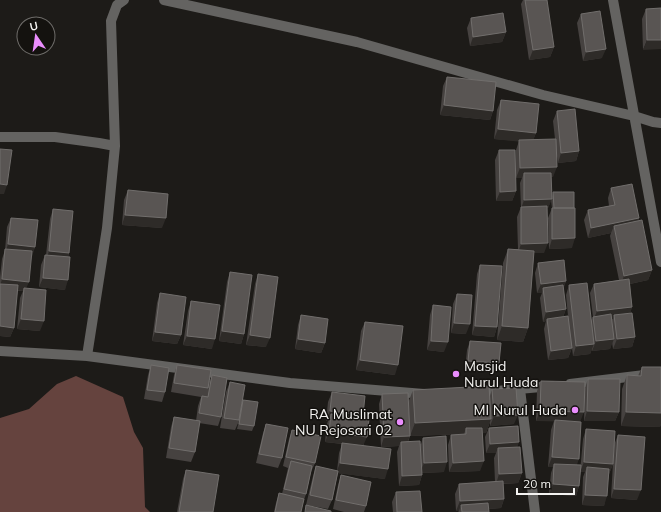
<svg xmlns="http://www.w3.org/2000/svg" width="661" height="512" font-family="Mulish,sans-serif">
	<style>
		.forest { fill: #65433e }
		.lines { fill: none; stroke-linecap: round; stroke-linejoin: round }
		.street { stroke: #646361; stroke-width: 10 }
		.wall { fill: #464240 }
		.shaded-wall { fill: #2e2b28 }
		.building { fill: #595553; stroke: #716e6c }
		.poi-dot { fill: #ea8dfd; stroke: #14120f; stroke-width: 1.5 }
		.labels { text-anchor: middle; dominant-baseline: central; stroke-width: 3; stroke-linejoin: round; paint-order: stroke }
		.poi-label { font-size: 14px; fill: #f4f3f1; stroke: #14120f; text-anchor: end }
	</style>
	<rect width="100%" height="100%" fill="#1d1b18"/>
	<path class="forest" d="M76,376l47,21 11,35 9,16 2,59 5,5h-150v-94l29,-9 28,-25z"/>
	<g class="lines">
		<path class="street" d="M164,0l193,42 186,53 91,21 19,6 8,1
			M613,0l48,262
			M0,137h55l44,6 16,3 -8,82 -20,128
			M115,146l-4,-125 6,-16 7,-5
			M0,351l87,5 203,27 134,11
			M570,384l91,-11
			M520,389l15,123
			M476,393l76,-7"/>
	</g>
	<path class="wall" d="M523,0h2l29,47 -4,10 -21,3 -8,-56z
		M661,8l-18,42 -1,-31 4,-10z
		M581,14l21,44 -19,3 -6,-38z
		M471,18l35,14 -4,10 -32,4 -3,-18z
		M447,77l46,34 -3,9 -50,-5 3,-29z
		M501,100l35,33 -3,7 22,-1 -2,-18 4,-10 22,40 -3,10 -18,2 -2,-14 -3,28h-2l1,19 1,-4 19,56 -23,1 -1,-31 4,-10 -1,-8 -3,8h-1l-3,45h-10l-6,75 -5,14 -26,-2 6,-77 5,-14h10l-1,-32 4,-10 -1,-24 2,-5h-6v-28l3,-9 -25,-2 3,-29z
		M499,150l17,41 -4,10h-16l-1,-41z
		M611,188l28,30 -1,3 14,49 -4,10 -18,4 2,23 -2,6 5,24 -3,10 -19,2 -1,-7 -2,7 -18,2v-2l-2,5 -17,2 -1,-8 -4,10 -20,2 -4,-31 2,-8 -3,1 -3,-24 2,-5h-5l-2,-20 3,-10 28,18 -3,8 3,20 -3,8 5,-1 -2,-21 3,-10 22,36 2,-4 -3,-24 4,-9 25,-4 -9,-44 1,-3 -23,5 -4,-18 4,-10 21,-4 -1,-8z
		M128,190l34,38 -40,-3 2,-25z
		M53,209l16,44 -1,4 -3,33 -26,-3 2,-22 4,-10h1l4,-36z
		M11,218l24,29 -4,10 -5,31 14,43 -23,-2 3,-31 3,-7h-6l-3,37 -4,9 -10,-1v-59l2,-18 3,-9 2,-23z
		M480,265l17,62 -3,10 -22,-2 5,-61z
		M230,272l14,62 -3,10 -22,-3 8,-59z
		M258,274l8,73 -20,-2 9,-61z
		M160,293l21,42 -4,9 -25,-3 5,-38z
		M457,294l9,40 -15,-1 2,-29z
		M191,301l21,48 -29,-4 5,-34z
		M433,305l11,47 -17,-2 3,-35z
		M301,315l24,28 -4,10 -26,-4 3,-24z
		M365,322l30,53 -39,-5 5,-39z
		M470,341l25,32 -30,-3 2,-20z
		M151,365l14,27 -3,10 -18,-3 4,-24z
		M177,365l33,16 2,-6 9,42 -3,9 -19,-3 -4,29 -4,10 -25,-4 5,-31 3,-10 22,4 2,-15 3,-9 -30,-5 3,-17z
		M642,367h19v57l-1,3 -39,-1 1,-37 5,-14 11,1z
		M588,379l31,33 -4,9h-31l1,-33z
		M541,381l39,41 -3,43 2,21 -3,10 -27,-2 2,-21 2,-6h-5l3,-37 3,-9h-18l1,-30z
		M230,382l11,22 2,-4 11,26 -2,5 -15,-2 2,-8 -4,9 -15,-2 6,-36z
		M492,389l22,35 -24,2v-4l-4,11h-3l-3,38 -31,1 -1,-27 3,-10 13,-1 -54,2 -2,6 13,2 2,-6 21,34 -22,1v2l-3,10 -20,1 -2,-34 2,-6 -18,1 -2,-43 3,-10 26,9 5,-13 77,6z
		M332,392l31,23 -1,3 2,28 21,33 -47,-6 -6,27 -4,9 -22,-4 7,-29 3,-10 21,5 2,-18 3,-9 -17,-2 2,-18 1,-3h-2l2,-19z
		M266,424l16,34 -4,10 -22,-5 7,-30z
		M489,428l28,19 5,26 -4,10 -15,1 1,15 -3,9 -12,1v3h-31l1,-1h-3l-1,-17 4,-10 36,-2 -1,-24 2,-5h-10l-1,-16z
		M586,429l27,35 -4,10 -5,32 -22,-1 1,-28 2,-5h-5l3,-33z
		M292,430l23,33 -4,9 -5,22 -3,9 -2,9h-27l2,-9 3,-10 3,1 6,-26 -5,-2 6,-27z
		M618,435l19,65 -26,-2 3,-53z
		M186,470l27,42h-36l6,-33z
		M341,475l25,31 -2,6h-20l-11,-3 5,-24z
		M396,492l26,20h-29l-1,-10z"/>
	<path class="shaded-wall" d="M506,32l-4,10 -32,4 3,-9z
		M647,40h14v9l-18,1z
		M554,47l-4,10 -21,3 4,-10z
		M606,49l-4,9 -19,3 3,-9z
		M444,105l49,6 -3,9 -50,-5z
		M498,129l38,4 -4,10 -38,-4z
		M579,151l-3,10 -18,2 3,-10z
		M557,167l-4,10 -29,1v-5l-2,5h-6l4,-10z
		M0,184l7,1 -3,9h-4z
		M516,191l-4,10h-16l4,-9z
		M552,199l-4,9 -27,1 3,-9z
		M125,215l41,3 -4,10 -40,-3z
		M639,218l-3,10 -22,-2 -3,7 -23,5 3,-10z
		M575,238l-3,10 -23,1 3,-10z
		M548,243l-4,10h-26l3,-9z
		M8,244l27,3 -3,10 -27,-3z
		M49,251l20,2 -3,10 -20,-2z
		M652,270l-4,10 -28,6 4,-10z
		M43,278l25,2 -3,10 -26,-3z
		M2,279l27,3 -4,9 -1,-3 -1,3 -23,-2v-3z
		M566,281l-3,9 -20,-2 -1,5h-5l4,-9z
		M632,307l-3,10 -15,-2 -1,4 -20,2 4,-10z
		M566,309l-4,10h-15l-1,2 -3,1 3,-10z
		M21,319l23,2 -4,10 -23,-2z
		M454,323l16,1 -4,10 -15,-1z
		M0,326l14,2 -4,9 -10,-1z
		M475,326l22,1 -3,10 -22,-2z
		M502,326l26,2 -5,14 -26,-2z
		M222,331l22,3 -3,10 -22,-3z
		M155,332l26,3 -4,9 -25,-3z
		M250,335l20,3 -4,9 -20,-2z
		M187,336l28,3 -3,10 -29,-4z
		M635,337l-3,10 -19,2 4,-10z
		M298,339l27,4 -4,10 -26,-4z
		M614,339l-4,10 -18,2 4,-10z
		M431,341l17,1 -4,10 -17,-2z
		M594,344l-4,10 -17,2 3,-10z
		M572,348l-4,10 -20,2 3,-9z
		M360,360l38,5 -3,10 -39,-5z
		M468,361l31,2 -4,10 -30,-3z
		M330,411l33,4 -4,9 -28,-10 -3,7h-2z
		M540,411l44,1 -4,10 -44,-1z
		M587,411l32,1 -4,9h-31z
		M626,412l35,1v11l-1,3 -39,-1z
		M518,415l-4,9 -24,2 4,-10z
		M491,419l-5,14 -20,1v-6l-2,6 -54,2 5,-13z
		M329,432l38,5 -4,9 -38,-4z
		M410,436l-4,9 -5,-3 -2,4 -18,1 3,-10z
		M519,442l-3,10 -18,-4 -2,5h-10l4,-9z
		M552,457l27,2 -4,10 -21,-5 -1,3h-5z
		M484,461l-4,10 -31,1 4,-9z
		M447,462l-3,10 -24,1 4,-10z
		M584,462l29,2 -4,10 -23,-2 1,-5 -2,5h-5z
		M340,463l48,6 -3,10 -49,-6z
		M522,473l-4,10 -22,1 3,-10z
		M422,475l-3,10 -20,1 3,-10z
		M553,484l26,2 -3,10 -27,-2z
		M614,489l27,1 -4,10 -26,-2z
		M585,495l22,1 -3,10 -22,-1z
		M504,499l-3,9 -39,3 -1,-6 -2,6h-3l4,-10z"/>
	<path class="building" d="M525,0h22l7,47 -21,3z
		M661,8v32h-14l-1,-31z
		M600,11l6,38 -20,3 -5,-38z
		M503,13l3,19 -33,5 -2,-19z
		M447,77l49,5 -3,29 -49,-6z
		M501,100l38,4 -3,29 -38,-4z
		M575,109l4,42 -18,2 -4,-42z
		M556,139l1,28 -37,1 -1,-28z
		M0,149l12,1 -5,35 -7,-1z
		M499,150h16l1,41 -16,1z
		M524,173h27l1,26 -28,1z
		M632,184l7,34 -48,10 -3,-18 27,-5 -4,-17z
		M128,190l40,4 -2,24 -41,-3z
		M553,192h21v16h-20z
		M547,206l1,37 -27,1v-37z
		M552,208h23v30l-23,1z
		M53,209l20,2 -4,42 -20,-2z
		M11,218l27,2 -3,27 -27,-3z
		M642,220l10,50 -28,6 -10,-50z
		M5,249l27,2 -3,31 -27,-3z
		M508,249l26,2 -6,77 -26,-2z
		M45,255l25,2 -2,23 -25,-2z
		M564,260l2,21 -25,3 -3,-21z
		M480,265l22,1 -5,61 -22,-1z
		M230,272l22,3 -8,59 -22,-3z
		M258,274l20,3 -8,61 -20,-3z
		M629,279l3,28 -35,4 -3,-27z
		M587,283l7,61 -18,2 -7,-61z
		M0,284l18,1 -4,43 -14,-2z
		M563,285l3,24 -20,3 -3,-24z
		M24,288l22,2 -2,31 -23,-2z
		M160,293l26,4 -5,38 -26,-3z
		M457,294l15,1 -2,29 -16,-1z
		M191,301l29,4 -5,34 -28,-3z
		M433,305l18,2 -3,35 -17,-1z
		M632,313l3,24 -18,2 -3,-24z
		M611,314l3,25 -18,2 -3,-24z
		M301,315l27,4 -3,24 -27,-4z
		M568,316l4,32 -21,3 -4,-32z
		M365,322l38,4 -5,39 -38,-5z
		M470,341l31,2 -2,20 -31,-2z
		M151,365l18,3 -4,24 -18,-2z
		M177,365l34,5 -3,18 -34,-5z
		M642,367h19v46l-35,-1 1,-37 14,1z
		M212,375l15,3 -6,39 -22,-4 3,-17 6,1z
		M588,379h32l-1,33 -32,-1z
		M541,381l44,1 -1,30 -44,-1z
		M230,382l15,3 -6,35 -15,-2z
		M489,386l2,33 -76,4 -2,-33z
		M516,388l2,27 -24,1 -2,-27z
		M332,392l33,4 -2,19 -33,-4z
		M408,393l2,43 -26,1 -2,-43z
		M243,400l15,2 -4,24 -15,-2z
		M331,414l38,5 -2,18 -38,-5z
		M174,417l26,4 -5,31 -26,-4z
		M555,420l26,2 -2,37 -27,-2z
		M266,424l22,4 -6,30 -23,-4z
		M518,426l1,16 -29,2 -1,-16z
		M466,428h16l2,33 -31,2 -2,-28 15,-1z
		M586,429l29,2 -2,33 -29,-2z
		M292,430l29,6 -6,27 -29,-6z
		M618,435l27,2 -4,53 -27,-1z
		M446,436l1,26 -23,1 -1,-25z
		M420,441l2,34 -20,1 -1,-34z
		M342,443l49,6 -3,20 -48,-6z
		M520,447l2,26 -23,1 -1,-26z
		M291,461l21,5 -6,28 -22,-5z
		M554,464l27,1 -2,21 -26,-2z
		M316,466l22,5 -6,29 -22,-5z
		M587,467l22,2 -2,27 -22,-1z
		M186,470l33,5 -6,37h-34z
		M341,475l30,7 -5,24 -30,-6z
		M503,481l1,18 -44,2 -1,-17z
		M420,491l2,21h-25l-1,-20z
		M279,493l25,6 -3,13h-26z
		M488,503l1,9h-27l-1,-7z
		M306,505l25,6v1h-26z"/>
	<g class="poi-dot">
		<circle cx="456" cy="374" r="4"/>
		<circle cx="575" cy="410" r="4"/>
		<circle cx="400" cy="422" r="4"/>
	</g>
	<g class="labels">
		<g class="poi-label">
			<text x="464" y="366" text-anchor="start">Masjid<tspan x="464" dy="16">Nurul Huda</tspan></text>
			<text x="567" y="410">MI Nurul Huda</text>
			<text x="392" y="414">RA Muslimat<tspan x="392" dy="16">NU Rejosari 02</tspan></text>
		</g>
	</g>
	<g transform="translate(36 36) rotate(347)"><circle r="19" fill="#14120f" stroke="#6e6c69"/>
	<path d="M0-3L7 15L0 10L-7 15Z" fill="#ea8dfd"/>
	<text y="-6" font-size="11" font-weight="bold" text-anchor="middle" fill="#f4f3f1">U</text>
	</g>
	<path d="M517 488v6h57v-6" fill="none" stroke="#f4f3f1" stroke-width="2"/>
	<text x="523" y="488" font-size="12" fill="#f4f3f1" stroke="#14120f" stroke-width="3" paint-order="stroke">20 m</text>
</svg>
